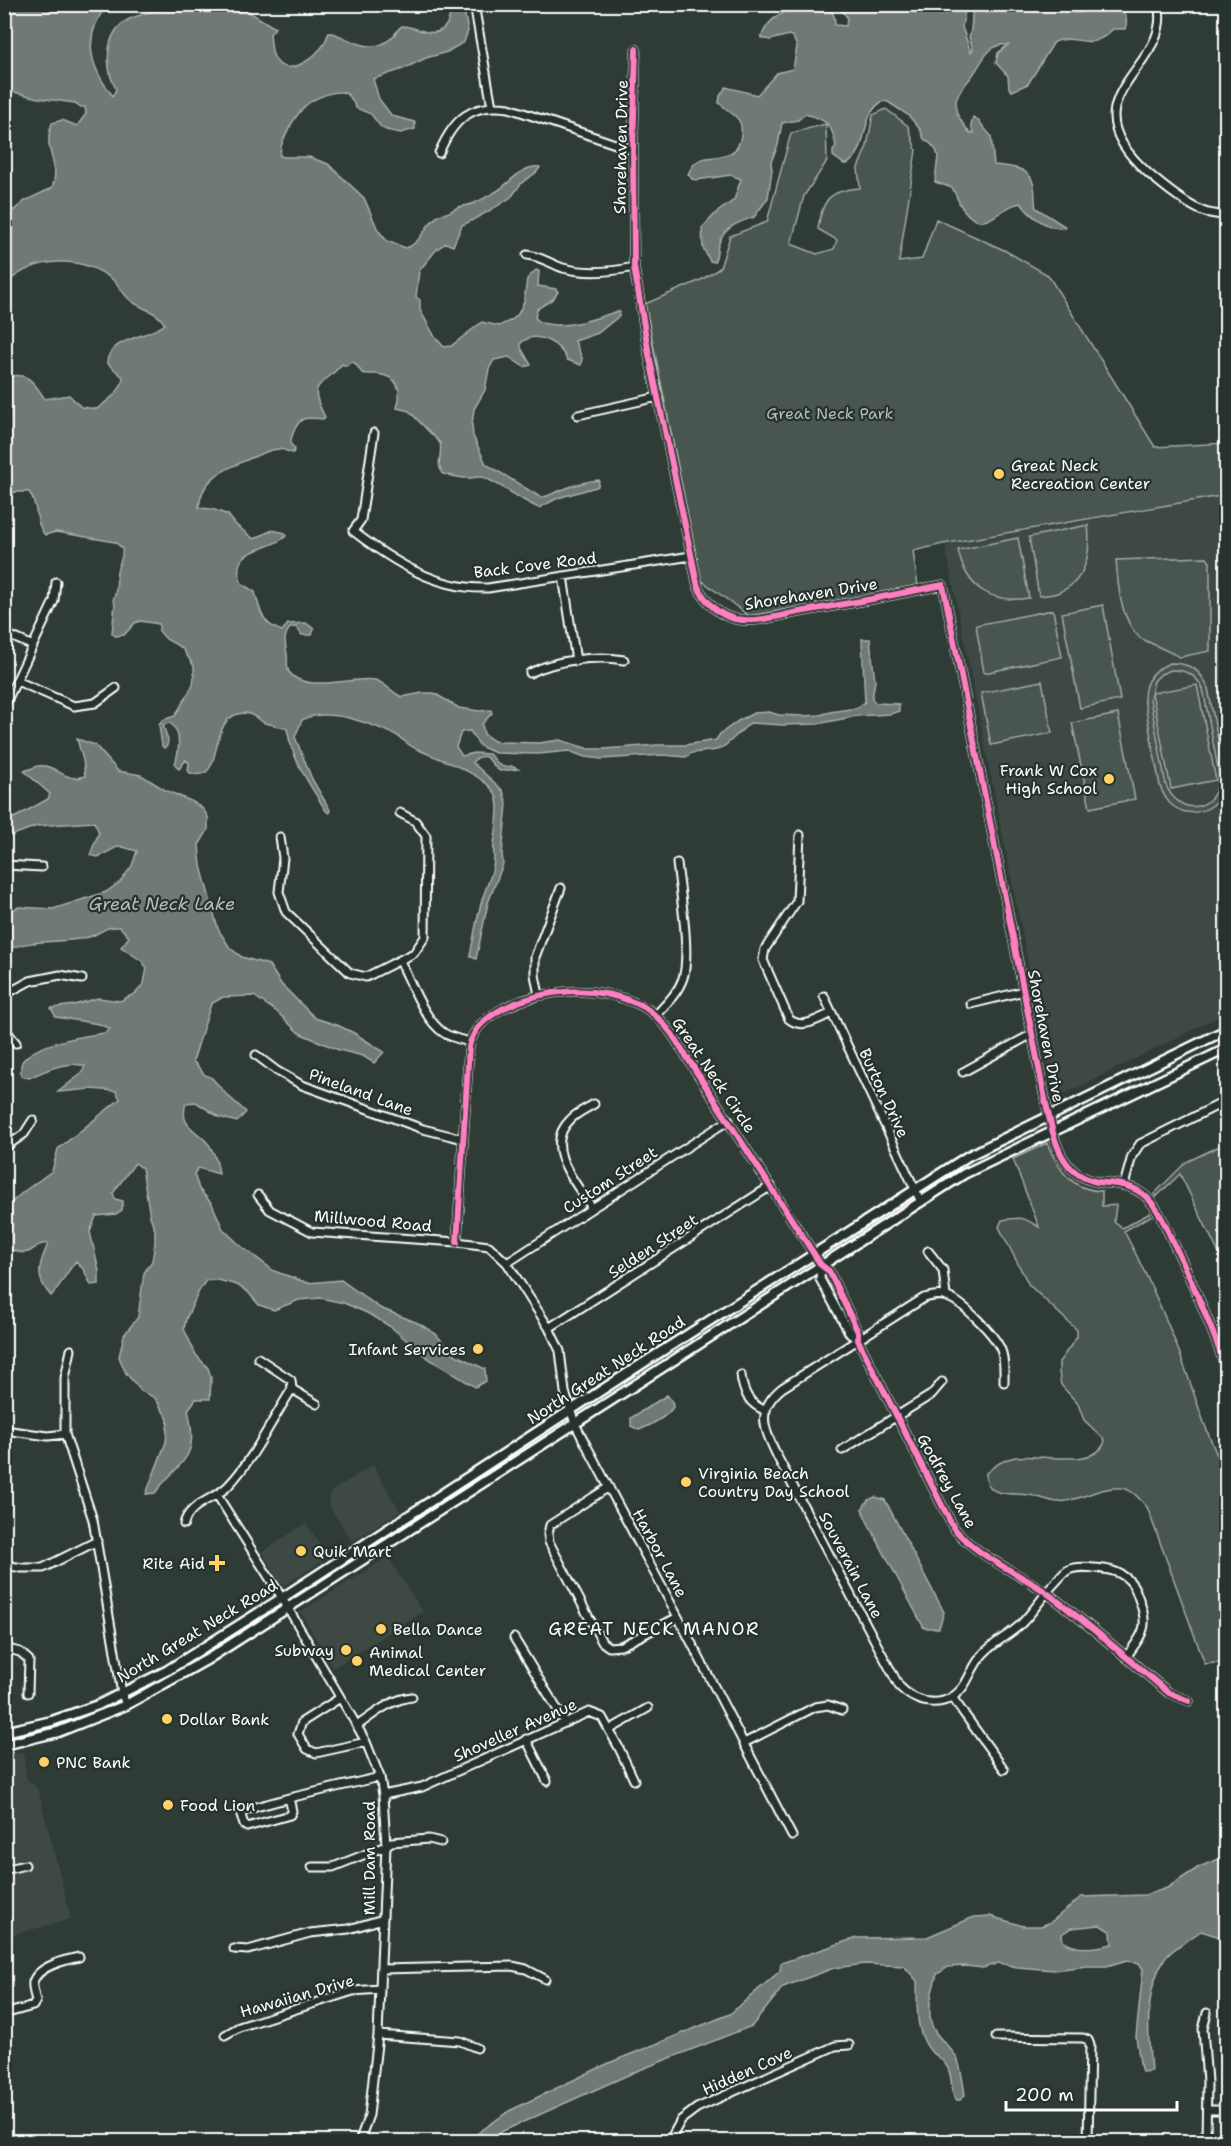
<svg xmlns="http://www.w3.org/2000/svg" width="1231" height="2146" font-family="'Shantell Sans',sans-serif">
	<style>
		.built { fill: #3c4842 }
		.green { fill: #4a544f; stroke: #a4aaa7; stroke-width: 1.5; fill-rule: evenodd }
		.water { fill: #707975; stroke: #a9afac; stroke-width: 1.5; fill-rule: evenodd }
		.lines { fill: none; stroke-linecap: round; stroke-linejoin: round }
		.minor-casing { stroke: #fff; stroke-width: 11 }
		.major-casing { stroke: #fff; stroke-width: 13 }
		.minor { stroke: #26332d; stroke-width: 7 }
		.major { stroke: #26332d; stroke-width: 8 }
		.cycleway-casing { stroke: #26332d; stroke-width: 10 }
		.cycleway { stroke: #ff80c0; stroke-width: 6 }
		.poi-dot { fill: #ffd166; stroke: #26332d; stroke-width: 2 }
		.labels { text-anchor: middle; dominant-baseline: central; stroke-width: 4.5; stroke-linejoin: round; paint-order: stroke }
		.street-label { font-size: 16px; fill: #fff; stroke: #26332d }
		.park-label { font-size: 16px; fill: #b7bbb9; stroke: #26332d }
		.poi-label { font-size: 16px; fill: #fff; stroke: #26332d; text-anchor: start }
		.water-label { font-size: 18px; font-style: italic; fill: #b8bcba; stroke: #26332d }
		.neighbourhood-label { font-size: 18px; letter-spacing: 1.5px; fill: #fff; stroke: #26332d }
	</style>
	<rect width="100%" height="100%" fill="#2f3b35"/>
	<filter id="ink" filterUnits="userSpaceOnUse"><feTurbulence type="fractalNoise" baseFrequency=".0167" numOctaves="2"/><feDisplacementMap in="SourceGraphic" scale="12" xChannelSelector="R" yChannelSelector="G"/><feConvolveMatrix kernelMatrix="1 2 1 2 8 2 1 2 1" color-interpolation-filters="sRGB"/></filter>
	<g filter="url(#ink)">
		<path class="built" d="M1226,496v517l-171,86 -110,-554z
			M373,1465l27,46 -48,31 -24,-38 2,-12z
			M306,1523l23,34 -44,28 -5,-2 -18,-31z
			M388,1557l35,55 -90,56 -33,-56z
			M23,1752l4,27 11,10 33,130 -66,18v-182z"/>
		<path class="green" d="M886,109l22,17 8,24 -17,112 23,-3 14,-40 68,31 44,25 107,172 71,-4v52l-283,49 -30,7 5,35 -169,30 -48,-36 -56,-276 56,-24 19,-12 10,-32 37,-14 24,-89 35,-9 1,37 -23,35 -13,48 26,10 17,-5 3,-9 -19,-11c4,-29 11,-39 42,-41l-2,-20 9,-22 6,-31z
			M1088,525c3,27 -1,57 -31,68 -5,2 -13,2 -18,3l-10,-59z
			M1018,538l11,60c-38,6 -63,-10 -71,-48z
			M1206,557l4,5v89l-30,6 -40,-19c-20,-19 -22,-52 -24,-78z
			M1103,605l17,95 -40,8 -18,-95z
			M1053,610l9,47 -78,16 -8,-48z
			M1170,663c20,0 31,7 38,25l18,94v17h-2l-2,-6c-8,18 -32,26 -49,13 -7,-5 -10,-12 -13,-20l-16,-87c0,-19 9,-29 26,-36zM1171,670c16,0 25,5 32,19l16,85c0,37 -39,45 -53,11l-16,-86 4,-18 7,-7z
			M1042,681l10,52 -61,12 -10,-52z
			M1197,685l19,95 -45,9 -19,-96z
			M1118,714l17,85 -45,9 -18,-85z
			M1047,1143c11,26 24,47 55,48v15l14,-1 -2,17 8,6 28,-15 1,3 -27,15c20,38 38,77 54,118 16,41 27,85 48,124v189l-21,2 -58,-157c-7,-7 -14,-18 -26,-19 -21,-2 -43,14 -64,14 -9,-1 -19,-6 -28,-7 -18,-3 -44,4 -43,-22 8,-7 18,-14 29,-16 23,-4 84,13 90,-17l-21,-20 -6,-16 -17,-19 -2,-13v-10l18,-25v-7l-48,-45 -30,-58 3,-7c20,-3 21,-3 37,7l-26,-68z
			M1226,1143v125l-46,-94 -24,23 -2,-3 32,-32z"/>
		<path class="water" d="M5,4l102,1c-25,32 -18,61 6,91l3,-7c-11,-20 -12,-54 10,-68 13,-8 23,-5 34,-16h83l3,5 29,18 -5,6c1,7 1,17 4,23 10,22 36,4 46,-8 5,-4 6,-11 9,-16h4c18,7 41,23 59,4 4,-3 5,-8 10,-11 15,0 34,16 45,-2 3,-7 4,-13 3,-19h13l5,26 -4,11 -17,10 -21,6 -23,11 -30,10 6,20 13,17 23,6v7l-14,4 -15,-3 -6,-4 -9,-12 -15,-6c-3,-6 -5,-12 -11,-15 -11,-4 -32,6 -40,13 -10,10 -26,36 -25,50l5,1h24l19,7 36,34 14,32 9,11 19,7c16,-5 18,-23 32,-32 4,-3 9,-2 13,-5 13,-8 9,-3 21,-7 8,-3 18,-9 25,-13 14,-9 25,-26 43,-24 -3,8 -11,9 -17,15 -5,4 -7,10 -12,15 -6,5 -42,26 -49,28l-9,21 -7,-3 -9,6 -18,22 -3,26 4,3v10l15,27 9,10 7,-1 31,-24 17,4 13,-6 6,-6 6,-12 3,-23 9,-9 3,1 -1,15 18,3 2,3 -5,7 -16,10 -2,8 4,5c24,8 53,-2 76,-10h5l-1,4 -21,17 -23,8 7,17 -1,7 -14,-5c-6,-16 -31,-31 -46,-17v5l10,17 -7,2 -15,-10 -15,3 -5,9 -4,21 -11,19 -2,16 1,11 13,28 54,33c7,1 12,-4 19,-6 12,-5 26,-10 40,-11l-1,6 -2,1 -38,11 -19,10c-19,-8 -35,-22 -54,-30 -7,-3 -12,1 -19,0 -7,0 -16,-3 -23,-4 -8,-11 0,-20 -3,-31l-31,-32 -12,-3c4,-12 4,-27 -11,-32 -8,-3 -16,-1 -24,-3l-7,-10 -4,-1 -5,4 -4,-2c-21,25 -36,17 -17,53l-2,2c-5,0 -15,-2 -20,0 -7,4 -13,19 -12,26l4,3 -2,5c-5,-1 -10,-4 -14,-4 -9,0 -20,6 -28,9 -24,11 -50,18 -52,50l13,1 16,6 8,10 18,14 18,-9 13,3 1,3c-15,16 -60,10 -44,48l13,8c5,18 6,32 27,39l6,-7 18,-1 8,6 -2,6h-10l-6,-8 -6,1c-7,8 -5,15 -3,26 1,5 -1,13 2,18 16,22 64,4 86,8 9,2 17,13 27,17l20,-4h12l25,15 20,3 12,-1 1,3 -10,11 2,10 10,7 5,1 40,1 21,-3 29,9h15l53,-4h28l31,-5 4,-6 18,-13 16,-8 15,-1 10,3 24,1 17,-1 10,-3 27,-4 8,-6 -3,-63h8l5,42 -3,18 4,4 23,1v7l-9,3 -33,2 -40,8 -35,1 -32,-2 -24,22 -9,5 -25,3 -6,4 -23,-2 -61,4 -17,-2 -16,-6 -30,3 -44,-1 -15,-7 -10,-15 -9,1 -5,15 6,9 12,-3 15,1c8,7 10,16 22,12l7,3 -18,2c-11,-7 -12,-23 -28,-9l26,24 5,5 4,13 -5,50 1,10 -15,39 -12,56 -6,-3c4,-20 7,-40 13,-59 3,-10 8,-19 10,-30 2,-8 0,-15 1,-23 2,-14 6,-31 3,-45 -6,-25 -64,-41 -84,-52 -7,-3 -12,-10 -19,-13 -24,-10 -66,-28 -92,-14l-7,17 17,42 18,31 -1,3 -3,-2c-17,-28 -33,-49 -39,-82 -6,-3 -15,-4 -22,-6 -7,-3 -11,-9 -20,-10 -41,0 -17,73 -55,60l-2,-3 1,-7 -3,-3 -7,9 -4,-5c4,-13 7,-32 -5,-41l-7,2 5,15 -1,6 -3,2 -2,-2 -3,-21 4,-5 12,-4 3,-5 15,-26 1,-9v-10l-12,-18 -16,-9 -7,-8v-7l-19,-3 -5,2 -11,12 -9,1 -3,-3 3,-29 -2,-4c5,-10 3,-18 4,-29 2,-9 7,-13 5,-23l-7,-6 -40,-7 -19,-3 -11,3c-11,-12 -6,-31 -16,-43h-14l-10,6v-112l7,-10c19,-3 24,11 33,23l24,-4 12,12 16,2c11,-9 25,-17 26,-32l-16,-14c1,-26 42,-25 58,-39 -9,-15 -27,-15 -37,-26 -6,-6 -8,-12 -15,-18 -31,-25 -77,-24 -106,3h-2v-69l9,-4 11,-9 27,-13c10,-24 -11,-38 0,-65l10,-3 15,6 9,-12 -1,-7h-4l-6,-4 -37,-5 -33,-8z
			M803,5c17,-1 33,-1 32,20l11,1 1,-9 -10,-12h129l-4,22 9,25 2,-3 -4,-12c4,-8 2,-22 4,-32h41l3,3c13,0 24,-7 37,-3 9,2 14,8 23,8 8,0 15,-4 22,-6 6,-1 10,2 14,3 12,1 16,7 12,19h-12c-24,25 -36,3 -59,13l-26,42 -16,7 -3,-3 -1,-12 -12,-13 2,-10 10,-8c-20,-3 -26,18 -36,31 -8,11 -18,18 -16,33 1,9 9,17 14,24h4l-3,-7 2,-9 4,2 14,17 3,29c14,2 35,1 39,18 3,8 1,17 3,25l30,19c-16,5 -37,-12 -45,-24 -23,2 -35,36 -58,6 -5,-6 -6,-14 -11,-21l-17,-6 3,-26 -2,-6 -5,-6 -7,-5 -4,-10 -12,-14 -20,-13 -5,-1c-25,14 -12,49 -36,63h-3l-11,-8v-5l3,-4c-3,-21 -9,-28 -31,-33l-7,6 -16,3 -4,22 -7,17 1,8 -4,28 -14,19c-14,5 -29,9 -35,26 -3,6 -1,13 -5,19l-4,-1 -7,-13 -1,-20 14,-15 18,-13 7,-21 -10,-4 -34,5 -5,-1 -4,-5c11,-25 27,-11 44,-22 9,-5 13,-26 5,-34 -5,-5 -12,-10 -18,-15l1,-7 6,-9 31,8 20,-22 16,-4 4,-22 -4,-10 -4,-2 -19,5 -9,-2c7,-21 22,-26 42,-33z
			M77,739l18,6 23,26 23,4 24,15 28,12 10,7 5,8v13l-9,15 2,21 17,63 12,19 12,9 27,8 12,19 34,34 22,7 17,8 30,19 -10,11 -11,-7 -24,-6 -40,-17 -22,-21 -23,-16 -31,1 -12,7 -18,57 12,14 7,3 14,16 20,18 -9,10 -18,-5 -23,-15 -10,1c-8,25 13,27 24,43 5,9 8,18 9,28l-21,-6 -4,6 5,15 13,15 11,25 18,17 33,25 34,12 33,-3 39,28 38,15 18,11 12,15 10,7 27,13 1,12 -11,6 -49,-30 -35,-30 -24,-14 -23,-10 -24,-5 -21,2 -25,10 -15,-5 -11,-13 -11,-7 -19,-5h-12l-7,11 -13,28 -2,10 12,26 12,13 3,9 -1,22h-14l-8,11c12,50 -6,48 -33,83l-9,1 20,-52 2,-23 -13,-21 -14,-7 -15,-18 -7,-16 5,-22 14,-18 6,-44 8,-12 3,-18v-13l-5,-14 -8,-48 -7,-5 -22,30 2,6 8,2 -1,9 -6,4 -20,2 -6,16 9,39v13l-8,1 -7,-15 -8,-9c-10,12 -15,24 -25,35 -17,-19 -12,-32 -3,-52 -18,-2 -11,16 -39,5l-5,-20 1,-12 4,-12 14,-13 29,-21 6,-22 62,-50 -4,-8 -25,-2 -33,3 24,-19 3,-7c-17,-6 -39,4 -56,12l-8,-2c0,-5 -1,-10 1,-14 12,-19 62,-26 83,-29l5,-4 -11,-5 -43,-7 -5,-9 23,-3 24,-7 22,3 16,-8 8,-10 3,-15 -5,-7 -21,-14 8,-10 -9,-10c-17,-1 -17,6 -31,10 -25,7 -61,1 -84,14v-39l14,-5 34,2 53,-17 14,-10 12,-16 5,-15 -18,-5 -21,11 -8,-2 9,-23 -5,-10 -57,4 -32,12v-15l43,-24 2,-5 -26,-23c4,-1 10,-4 14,-5 18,-3 26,18 47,10l-2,-16z
			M667,1395l5,6 1,6c-7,11 -22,18 -34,23l-8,-4v-8z
			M875,1497l10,3 59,112 -5,16h-15l-57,-107 -5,-12 6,-9z
			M1226,1856v83l-25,-8c-10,7 -31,19 -37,29 -20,31 -16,76 -13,111l-9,1 -1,-3 -5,-32 7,-68 -4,-6 -12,-3 -20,6h-20l-33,4 -37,-3 -18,-4 -16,5 -18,-2 -17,1 -11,7c-5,17 -13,43 -1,59 6,8 16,16 21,25 5,12 6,25 8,37l-5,5h-4c-7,-11 -2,-24 -10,-35 -4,-7 -12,-10 -17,-16 -15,-20 -11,-45 -12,-68l-13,-15 -39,-2 -31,4 -51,19 -31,39 -115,45 -134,60 -14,10h-22l42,-30 100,-48 121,-49 50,-43 1,-8 75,-25 71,-1 47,-20 16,-1 33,10h18l10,-4 30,-25 64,-2 22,-7 32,-21zM1100,1925l11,7 1,12c-17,4 -35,7 -49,-3l-1,-7 9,-6z"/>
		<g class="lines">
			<defs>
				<path id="minor" d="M474,4l18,103
					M1158,4c17,65 -99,90 -10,169 15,13 33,28 52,37 7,4 18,4 26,6
					M636,49l-3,101 1,117 15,88 49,232c8,15 20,28 37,32 21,4 43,-3 64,-7 48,-8 96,-17 144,-27l102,514c9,39 14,81 61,84 18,1 34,5 45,19 11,12 17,30 24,44 19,40 37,81 51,123
					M439,153c14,-33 32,-51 70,-45l124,42
					M527,255c13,1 24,9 36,13 23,6 48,4 71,-1
					M578,415l80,-18
					M374,433l-13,87 -8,11c39,30 84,59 135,57l203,-32
					M563,576l13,85
					M4,633l29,13
					M530,673c25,-13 66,-18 94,-13
					M17,681l57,25 21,-3 21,-15
					M4,707l50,-106 2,-19
					M800,835l-3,66 -32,48 -2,11 26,59c14,11 28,0 43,-6
					M280,837l3,21 -4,34 7,20 64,61 16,4 48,-24 11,-16 1,-101 -11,-15 -15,-8
					M4,865l38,2
					M400,961c11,21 24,59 44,72 8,5 18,7 26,9
					M4,995l26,-14 30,-6 22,4
					M539,995l-4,-20v-18l26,-69
					M824,996l97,206
					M971,1004l53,-13
					M656,1015c10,-11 22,-22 27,-37 8,-24 -3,-87 -6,-115
					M4,1028l12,15
					M256,1055l21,16 25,14 121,44 40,10
					M963,1072l69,-38
					M4,1148l20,-14 9,-14
					M1124,1185l8,-29 8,-12 86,-43
					M258,1195l12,15 42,22 145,10 32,4 18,17 42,65 11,23 5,41 10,32 103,193 114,219
					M592,1208c-15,-24 -50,-61 -22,-88 6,-7 16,-11 24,-16
					M457,1242l12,-195c4,-19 18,-30 35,-39 42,-20 91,-23 134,-4 14,6 24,17 34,30l149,231 8,6 29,61v8l95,187c25,31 63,44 94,66 42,31 82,67 122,100l20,8
					M928,1251l15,19 3,26
					M507,1263l222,-143
					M821,1265l-1,14 30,55 8,6
					M549,1328l222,-142
					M71,1350l-6,28v56l28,86 29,174 4,11
					M258,1358l33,22 1,9
					M741,1375c2,18 8,29 25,36
					M1004,1382c0,-11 1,-22 -3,-32 -6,-15 -39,-49 -54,-53 -7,-3 -15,-1 -23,1l-142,90c-28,23 -17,42 -4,70l121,228c19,20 49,24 66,-2 6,-10 10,-22 19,-31 11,-11 25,-18 36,-28 12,-12 21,-26 32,-39 5,-5 10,-12 16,-16 11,-5 25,-2 36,-1 14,2 27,9 32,22 13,34 11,38 -10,66
					M292,1389l25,15
					M4,1430l44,6 17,-2
					M842,1450l89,-55 11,-13
					M609,1487l-59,38 -2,9 1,8 53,100 7,5 12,-1 57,-29
					M217,1495l65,103 75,128 9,16 14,35 3,18 3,51 -8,189 -9,80 -10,27
					M184,1524c5,-21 30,-24 44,-38 25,-26 44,-66 64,-97
					M4,1565l18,3h21l54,-27
					M514,1638l51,84
					M4,1648l16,4 9,8 -1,33
					M952,1697l52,72
					M340,1698l-38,24 -4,12 9,15 9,4 50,-11
					M357,1726c17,-12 34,-27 55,-29
					M609,1730l39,-22
					M526,1739l21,42
					M744,1743l71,-36 13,-2 14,5
					M383,1795l39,-8 167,-75 13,5 17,31 15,32
					M289,1798l3,13 -2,4 -43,12 -3,-2 -3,-10 4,-5z
					M289,1798l91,-21
					M312,1867h21l53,-21 5,-4 38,-3 12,3
					M4,1870l21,-5
					M234,1949l14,1 62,-17 39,-4 34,-10
					M381,1969l131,-3 14,3 19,10
					M4,2014l29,-8 3,-5c-1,-5 -4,-13 -3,-19 5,-16 32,-22 46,-25
					M225,2035l14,-8 114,-36 27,-2
					M378,2035l82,6 17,7
					M996,2037l87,1 5,2 2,5 -2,97
					M1207,2110h19
					M4,2140l17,2
					M669,2142l12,-22 16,-12 138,-62 14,-1
					M1206,2142l1,-60 -4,-53 4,-16"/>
				<path id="major" d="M4,1732l48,-11 46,-16 70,-35 114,-72 366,-238 320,-204 258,-126
					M4,1745l54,-13 68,-27 82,-46 756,-485 262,-125"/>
			</defs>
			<use href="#minor" class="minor-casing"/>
			<use href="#major" class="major-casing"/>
			<use href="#minor" class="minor"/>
			<use href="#major" class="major"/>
			<defs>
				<path id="cycleway" d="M636,49l-3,101 1,117 15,88 49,232c8,15 20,28 37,32 21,4 43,-3 64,-7 48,-8 96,-17 144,-27l102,514c9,39 14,81 61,84 18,1 34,5 45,19 11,12 17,30 24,44 19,40 37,81 51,123
					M457,1242l12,-195c4,-19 18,-30 35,-39 42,-20 91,-23 134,-4 14,6 24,17 34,30l149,231 8,6 29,61v8l95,187c25,31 63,44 94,66 42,31 82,67 122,100l20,8"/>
			</defs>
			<use href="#cycleway" class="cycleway-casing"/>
			<use href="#cycleway" class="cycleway"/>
		</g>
	</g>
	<g class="poi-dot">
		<circle cx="999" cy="474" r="6"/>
		<circle cx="1109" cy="779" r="6"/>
		<circle cx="478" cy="1349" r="6"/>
		<circle cx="686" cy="1482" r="6"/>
		<circle cx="301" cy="1551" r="6"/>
		<path d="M214 1554h6v6h6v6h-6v6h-6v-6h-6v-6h6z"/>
		<circle cx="381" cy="1629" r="6"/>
		<circle cx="346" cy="1650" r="6"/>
		<circle cx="357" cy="1661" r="6"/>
		<circle cx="167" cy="1719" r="6"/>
		<circle cx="44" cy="1762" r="6"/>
		<circle cx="168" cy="1805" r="6"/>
	</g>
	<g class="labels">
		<g class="street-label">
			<text transform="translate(621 147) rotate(-89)">Shorehaven Drive</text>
			<text transform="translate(535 565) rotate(-7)">Back Cove Road</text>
			<text transform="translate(811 594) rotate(-9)">Shorehaven Drive</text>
			<text transform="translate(1046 1036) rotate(79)">Shorehaven Drive</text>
			<text transform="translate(714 1075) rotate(56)">Great Neck Circle</text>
			<text transform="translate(361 1092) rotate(20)">Pineland Lane</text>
			<text transform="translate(884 1093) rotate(65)">Burton Drive</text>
			<text transform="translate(610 1180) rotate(-33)">Custom Street</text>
			<text transform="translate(373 1221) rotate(5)">Millwood Road</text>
			<text transform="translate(653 1246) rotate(-33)">Selden Street</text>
			<text transform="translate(606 1370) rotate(-33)">North Great Neck Road</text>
			<text transform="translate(947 1481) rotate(61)">Godfrey Lane</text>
			<text transform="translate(660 1553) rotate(62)">Harbor Lane</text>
			<text transform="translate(851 1565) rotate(62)">Souverain Lane</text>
			<text transform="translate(197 1631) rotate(-31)">North Great Neck Road</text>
			<text transform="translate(515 1730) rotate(-24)">Shoveller Avenue</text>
			<text transform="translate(369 1858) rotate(-90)">Mill Dam Road</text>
			<text transform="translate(297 1996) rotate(-16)">Hawaiian Drive</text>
			<text transform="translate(747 2071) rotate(-24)">Hidden Cove</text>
		</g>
		<g class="park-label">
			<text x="830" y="413">Great Neck Park</text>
		</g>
		<g class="poi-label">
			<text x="1011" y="465">Great Neck<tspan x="1011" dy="18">Recreation Center</tspan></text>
			<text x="1097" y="770" text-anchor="end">Frank W Cox<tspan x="1097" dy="18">High School</tspan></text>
			<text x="466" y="1349" text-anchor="end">Infant Services</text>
			<text x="698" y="1473">Virginia Beach<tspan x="698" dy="18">Country Day School</tspan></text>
			<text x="313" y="1551">Quik Mart</text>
			<text x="205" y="1563" text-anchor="end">Rite Aid</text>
			<text x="393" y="1629">Bella Dance</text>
			<text x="334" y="1650" text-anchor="end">Subway</text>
			<text x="369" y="1652">Animal<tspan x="369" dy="18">Medical Center</tspan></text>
			<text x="179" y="1719">Dollar Bank</text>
			<text x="56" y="1762">PNC Bank</text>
			<text x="180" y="1805">Food Lion</text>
		</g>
		<g class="water-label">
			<text x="162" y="904">Great Neck Lake</text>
		</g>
		<g class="neighbourhood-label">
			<text x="654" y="1629">GREAT NECK MANOR</text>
		</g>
	</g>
	<rect width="1231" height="2146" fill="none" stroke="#26332d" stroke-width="24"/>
	<rect x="12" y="12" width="1207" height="2122" fill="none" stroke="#fff" stroke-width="2" filter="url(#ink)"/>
	<path d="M1006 2101v9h171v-9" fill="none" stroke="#ffffff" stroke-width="3"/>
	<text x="1015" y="2101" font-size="18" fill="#ffffff" stroke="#26332d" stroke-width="4.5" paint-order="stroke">200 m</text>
</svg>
